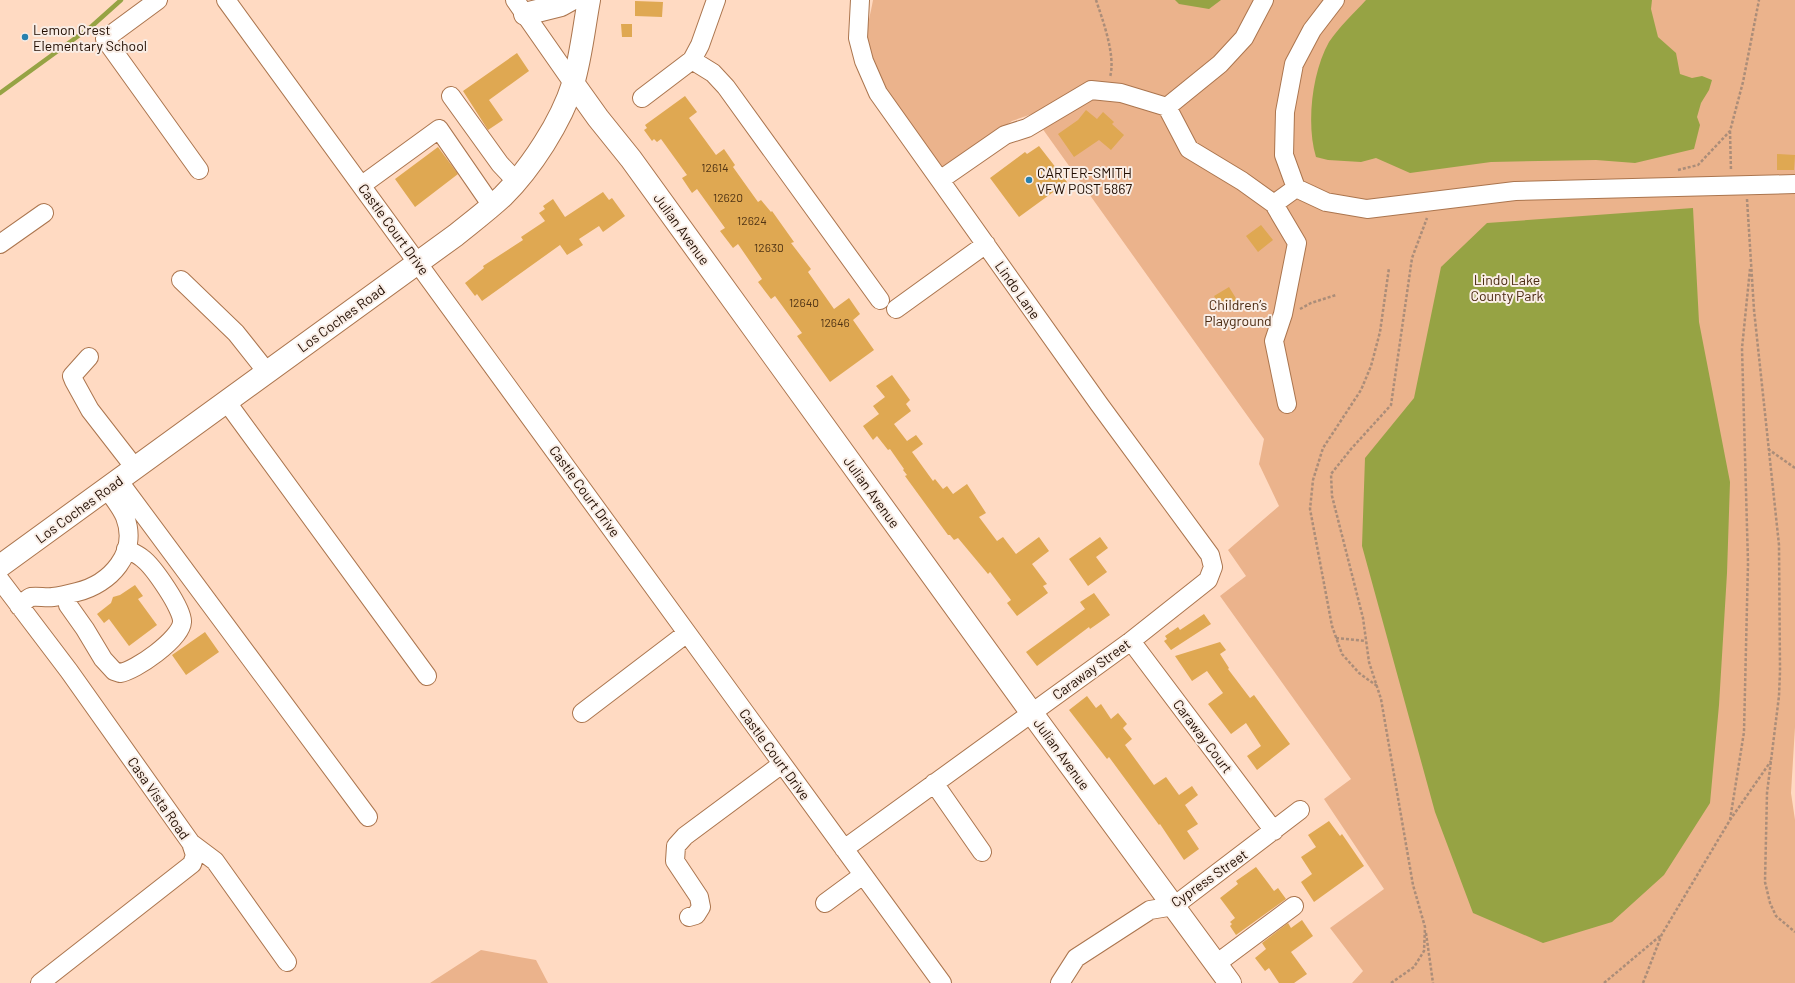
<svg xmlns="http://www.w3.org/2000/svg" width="1795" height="983" font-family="Barlow,sans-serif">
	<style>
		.green { fill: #ebb38c }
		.water { fill: #96a344 }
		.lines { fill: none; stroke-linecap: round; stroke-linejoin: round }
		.stream { stroke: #96a344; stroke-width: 4.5 }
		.building { fill: #dfa852 }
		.minor-casing { stroke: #ab754e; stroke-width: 20 }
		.major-casing { stroke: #ab754e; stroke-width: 24 }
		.path { stroke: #ab8d79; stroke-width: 2.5; stroke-dasharray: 3 2; stroke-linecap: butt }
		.minor { stroke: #fff; stroke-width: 18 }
		.major { stroke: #fff; stroke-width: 22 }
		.poi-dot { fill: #2881af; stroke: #f9ede5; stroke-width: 1.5 }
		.labels { text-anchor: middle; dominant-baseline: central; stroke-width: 4; stroke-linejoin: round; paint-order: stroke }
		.number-label { font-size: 12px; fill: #503415 }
		.poi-label { font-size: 14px; fill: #210d01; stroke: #f9ede5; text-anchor: start }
		.street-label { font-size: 14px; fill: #210d01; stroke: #f9ede5 }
		.park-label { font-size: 14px; fill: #492910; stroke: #f9ede5 }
	</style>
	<rect width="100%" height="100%" fill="#ffdac2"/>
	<path class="green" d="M873,0h922v727l-4,66 4,27v163h-443l11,-12 -33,-43 54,-39 -60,-90 27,-20 -131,-183 26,-20 -18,-26 51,-44 -20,-42 5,-25 -232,-325 -20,7 -68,48c-26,-35 -76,-88 -77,-133 0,-11 4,-24 6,-36z
		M481,950l55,10 12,23h-118z"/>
	<path class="water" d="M1175,0h46l-12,9 -30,-5z
		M1366,0h286l-1,9 7,28 18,16 4,21 12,4 10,-2 10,4 -3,10 -8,13 -4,14 3,8 -6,24 -59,14 -39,-3 -105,2 -81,11 -34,-15 -15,4 -33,-2 -12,-3c-10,-33 -4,-85 13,-115 10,-15 25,-29 37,-42z
		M1693,208l6,114 31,160 -3,91 -8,132 -9,98 -46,72 -52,47 -69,21 -70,-30 -38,-101 -73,-266 3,-88 49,-60 27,-131 46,-44z"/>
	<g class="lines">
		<path class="stream" d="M0,93l92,-67 29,-26"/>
	</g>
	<path class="building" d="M635,1l28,1 -1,15 -27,-1z
		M621,24h11v13h-10z
		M517,53l12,18 -40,29 14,20 -15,10 -25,-39z
		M685,96l12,16 -8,6 27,37 8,-6 11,16 -2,2 25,35 3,-2 10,12 1,-1 22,31 -3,1 20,26 -3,3 26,37 15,-11 11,16 -7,6 21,30 -44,32 -33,-46 5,-3 -27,-37 -4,3 -13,-17 4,-3 -24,-35 -5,4 -13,-17 5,-3 -28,-39 -5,4 -10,-15 5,-3 -26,-36 -4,3 -3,-3 -2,2 -8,-11 3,-2 -2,-3z
		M1086,110l11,9 6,-7 11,10 -2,2 12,11 -13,15 -12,-10 -25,17 -16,-23 20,-14z
		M1039,146l28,36 -48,35 -29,-39 35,-26 2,2z
		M438,147l20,27 -43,33 -20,-28z
		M1777,154l18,1 -1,15h-17z
		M603,192l6,8 3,-2 13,18 -22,16 -4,-6 -20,13 4,6 -16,10 -7,-10 -78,56 -5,-7 -2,2 -10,-13 19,-15 -1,-2 40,-26 -2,-3 24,-16 -6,-8 6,-4 -2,-3 10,-7 12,18z
		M1261,225l12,15 -15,12 -12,-16z
		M1229,287l8,13 -15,9 -8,-13z
		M892,375l18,25 -4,4 5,7 -17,13 13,17 9,-6 7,9 -11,8 21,29 2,-2 8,10 4,-3 6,8 14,-10 19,29 -7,4 18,24 6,-4 13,17 23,-17 10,14 -17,13 15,20 -4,2 5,7 -31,23 -10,-13 4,-3 -21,-28 -2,2 -30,-36 -4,2 -4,-5h-2l-43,-59 2,-1 -4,-5 1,-1 -14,-20 -2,1 -11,-14 -4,4 -10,-14 16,-12 -6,-8 12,-9 -9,-11z
		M1100,537l8,11 -12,9 11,15 -19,14 -19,-27z
		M135,585l8,11 -5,3 19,26 -28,21 -20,-27 -5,4 -7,-9 14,-11 2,-6 7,-2z
		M1094,593l16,22 -20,14 -1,-2 -52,39 -11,-14 59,-43 -5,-7z
		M1204,614l7,10 -40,26 -7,-9 3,-2 -2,-3 13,-9 2,3z
		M205,632l14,20 -33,23 -14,-20z
		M1220,642l6,8 -6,4 9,14 -1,1 22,29 4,-3 36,49 -33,26 -10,-14 14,-10 -15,-23 -15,11 -23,-30 15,-11 -16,-22 -15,10 -17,-25z
		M1087,696l9,12 5,-4 10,15 7,-6 9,11 -4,4 9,11 -7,6 29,40 12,-8 13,18 13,-9 6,9 -13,10 13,19 -11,7 12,18 -15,11 -24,-36 -1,1 -50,-68 -2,2 -38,-49z
		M1329,821l11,15 2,-2 22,32 -50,36 -13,-20 11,-8 -11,-17 15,-10 -8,-12z
		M1256,867l18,24 4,-3 8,11 -50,36 -6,-9 2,-2 -2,-2 5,-4 -15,-20 18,-14 -2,-3z
		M1302,920l11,16 -22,16 16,22 -13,9h-15l-10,-15 -4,3 -10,-13 11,-9 -4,-6 26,-20 3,5z"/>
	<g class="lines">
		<defs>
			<path id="minor" d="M158,0l-53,39 94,131
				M226,0l716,983
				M515,0l58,83
				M692,60l21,13 13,14 154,213
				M451,96l49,68 16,17
				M642,98l50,-38 8,-15 16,-45
				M1167,107l53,-43 24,-26 20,-38
				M940,180l65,-45 22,-7 64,-38 30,3 46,14 22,42 53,32 32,23 22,-16 30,14 41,7 148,-18 280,-7
				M362,185l77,-56 53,77
				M1296,188l-12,-33 1,-43 9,-48 18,-34 23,-30
				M1274,204l23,39 -14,71 -9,27 13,63
				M0,244l44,-31
				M181,280l55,53 31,39
				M896,309l90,-65
				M89,357l-17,19 2,5 16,29 45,58
				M226,401l201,275
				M118,480l250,337
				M0,580l69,91 122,172 4,12 -3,9 -152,119
				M67,595l1,10 17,24 18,30 11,12 6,2c15,-2 61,-34 62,-51 1,-13 -29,-56 -40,-64 -5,-4 -10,-6 -16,-9
				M19,606c4,-2 8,-8 12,-9 7,-1 15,1 22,0 8,-1 16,-3 24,-5 33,-8 62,-39 48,-75 -4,-10 -12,-19 -18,-28
				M1131,641l143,190
				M582,713l105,-80
				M934,783l48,69
				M191,843l24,18 72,101
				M844,849l287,-208 77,-61 5,-13 -3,-12 -111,-151 -221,-311 -14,-32 -6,-23 2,-38
				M825,903l38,-28
				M689,917l7,-2 5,-8 -2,-10 -24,-36 1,-15 9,-10 97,-72
				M1216,964l78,-58
				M1060,983l16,-25 74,-48 24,-4 126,-96"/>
			<path id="major" d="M525,14l36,-9 9,-5
				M573,83l25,35 33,41 400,553 199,271
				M0,566l456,-331c16,-13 32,-25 47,-39 28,-28 58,-74 70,-112 8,-27 11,-57 16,-84"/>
		</defs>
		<use href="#minor" class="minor-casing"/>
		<use href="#major" class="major-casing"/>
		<path class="path" d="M1096,0c7,21 20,56 14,77
			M1730,131l1,40
			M1678,170l20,-5 32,-34 13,-49 16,-82
			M1747,199l7,111 25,235 1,126 -1,25 -12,97 -2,89 5,21 6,13 19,16
			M1300,309l11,-6 25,-8
			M1768,449l27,19
			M1336,638l30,3
			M1377,686l-18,-13 -17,-19 -10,-28 -22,-117 3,-29 10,-32 38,-58 10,-24 9,-34 9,-64
			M1730,820l14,-88 4,-169 -6,-215 8,-79
			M1426,933l7,50
			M1391,983l23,-16 10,-16 1,-24 -12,-42 -32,-186 -12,-37 -6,-44 -31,-122 -1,-22 20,-25 40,-44 21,-147 15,-40
			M1604,983l56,-47
			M1643,983l19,-49 68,-114 41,-59"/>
		<use href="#minor" class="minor"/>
		<use href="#major" class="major"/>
	</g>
	<g class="poi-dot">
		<circle cx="25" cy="37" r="4"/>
		<circle cx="1029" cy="180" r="4"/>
	</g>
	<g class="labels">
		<g class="number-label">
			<text x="715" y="167">12614</text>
			<text x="728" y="197">12620</text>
			<text x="752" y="220">12624</text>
			<text x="769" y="247">12630</text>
			<text x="804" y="302">12640</text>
			<text x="835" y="322">12646</text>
		</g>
		<g class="poi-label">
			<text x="33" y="29">Lemon Crest<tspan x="33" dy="16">Elementary School</tspan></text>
			<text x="1037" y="172">CARTER-SMITH<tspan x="1037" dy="16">VFW POST 5867</tspan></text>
		</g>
		<g class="street-label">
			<text transform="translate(394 229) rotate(54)">Castle Court Drive</text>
			<text transform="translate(682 229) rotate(54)">Julian Avenue</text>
			<text transform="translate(1018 290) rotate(55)">Lindo Lane</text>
			<text transform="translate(341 318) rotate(-36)">Los Coches Road</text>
			<text transform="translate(585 491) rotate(54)">Castle Court Drive</text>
			<text transform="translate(872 492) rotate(54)">Julian Avenue</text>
			<text transform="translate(79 509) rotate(-36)">Los Coches Road</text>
			<text transform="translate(1091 669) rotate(-36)">Caraway Street</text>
			<text transform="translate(1203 736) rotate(53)">Caraway Court</text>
			<text transform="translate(775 754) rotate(54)">Castle Court Drive</text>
			<text transform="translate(1062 754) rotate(54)">Julian Avenue</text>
			<text transform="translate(159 798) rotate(55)">Casa Vista Road</text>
			<text transform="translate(1209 878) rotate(-35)">Cypress Street</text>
		</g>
		<g class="park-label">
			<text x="1507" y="279">Lindo Lake<tspan x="1507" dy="16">County Park</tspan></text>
			<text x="1238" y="304">Children’s<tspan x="1238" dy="16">Playground</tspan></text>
		</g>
	</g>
</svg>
